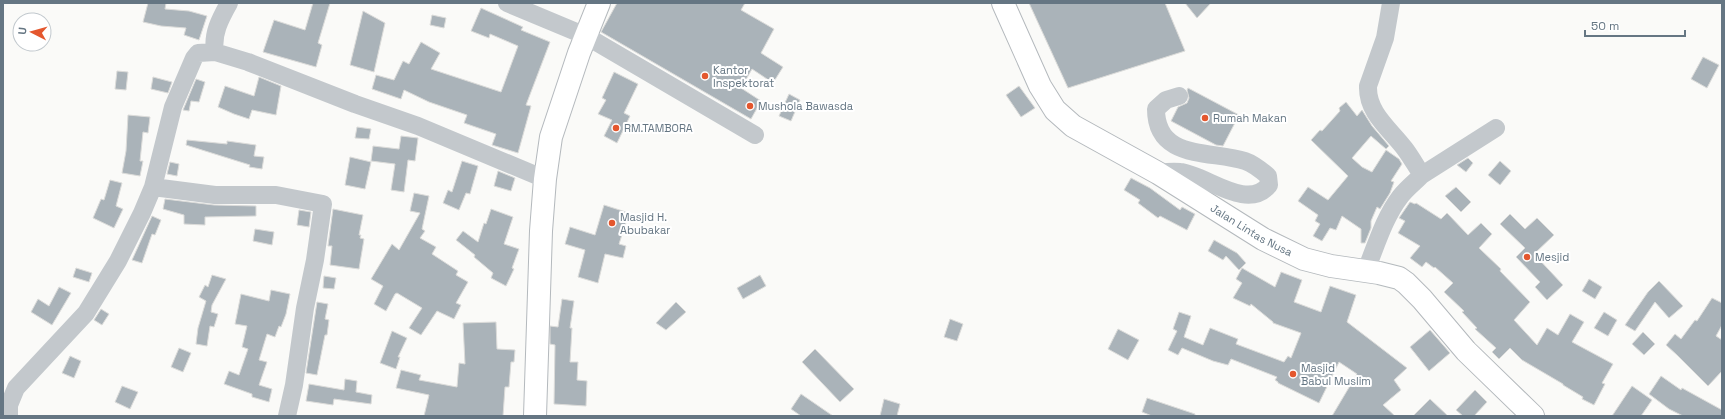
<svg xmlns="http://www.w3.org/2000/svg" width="1725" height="419" font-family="'Space Grotesk',sans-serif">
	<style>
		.building { fill: #aab3b9; stroke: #dcdcda }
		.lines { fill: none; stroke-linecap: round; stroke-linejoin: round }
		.highway-casing { stroke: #b4b9bd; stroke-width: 24 }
		.minor { stroke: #c3c8cc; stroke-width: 18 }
		.highway { stroke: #fff; stroke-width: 22 }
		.poi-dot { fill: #e4572e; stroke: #fff; stroke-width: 1.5 }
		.labels { text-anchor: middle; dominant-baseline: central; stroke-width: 4; stroke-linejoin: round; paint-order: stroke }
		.poi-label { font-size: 11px; fill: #657683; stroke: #fff; text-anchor: start }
		.street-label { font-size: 11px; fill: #657683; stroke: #fff }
	</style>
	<rect width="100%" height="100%" fill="#fafaf8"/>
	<path class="building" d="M148,3h18l-1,6 24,2 18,5 -8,24 -15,-5 2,-7 -25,-2 -18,-4z
		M313,3h17l-12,40 4,2 -6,22 -53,-15 11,-32 31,10z
		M617,3h128l-4,7 33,19 -13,24 22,14 -10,16 -21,-14 -11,19 20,13 -10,18 -150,-87z
		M1029,3h136l20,48 -117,37z
		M1185,3h26l-14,15z
		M481,8l42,19 -2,3 29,12 -24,63 5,1 -13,47 -26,-8 4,-11 -32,-11 3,-8 -38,-13 -25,-12 -3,9 -29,-10 4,-14 18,5 9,-19 6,3 12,-22 19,11 -9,16 70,23 17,-46 -28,-12 -1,4 -18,-7z
		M363,11l22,12 -11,49 -24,-7z
		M432,15l14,3 -2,10 -14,-3z
		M1703,57l16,8 -12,23 -16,-9z
		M117,71l11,1 -2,18 -11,-1z
		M614,72l24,12 -14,29 6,3 -13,27 -13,-7 8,-16 -14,-6 8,-14 -4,-2z
		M153,77l19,5 -4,11 -17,-4z
		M259,77l22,9 -5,29 -24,-5 -3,9 -15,-5 -16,-7 7,-21 29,10z
		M196,79l9,3 -6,20 -8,-1 -2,10 -6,-1z
		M1019,86l16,22 -14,9 -15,-22z
		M1188,88l51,27 -16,31 -7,-1 -45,-24 7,-14 9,-4 2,-5 -2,-8z
		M789,94l11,6 -9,21 -12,-5z
		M1346,102l11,14 5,-6 10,16 17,20 -3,3 -15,-13 -19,22 10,9 10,5 14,-22 13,9 3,5 -11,17 3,1 -4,11 -10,16 -3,-2 -6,14v7l-6,15h-4v-14l-19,-13 -6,14 -6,-2 -8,13 -9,-5 7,-12 -5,-3 3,-6 -20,-14 10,-14 20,13 20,-24 -37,-36 9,-10 2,1 18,-20 -1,-3z
		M128,115l22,2 -2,16 -5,-1 -3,29h3l-3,15 -18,-3 4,-22z
		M357,127l14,2 -2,10 -14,-1z
		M401,136l17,2 -3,23 -7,-1 -4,32 -13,-2 4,-26 -24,-3 2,-15 26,3z
		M187,140l40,4v-3l29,4 -2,11 10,1 -2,12 -13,-2 1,-2 -64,-20z
		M350,157l21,5 -6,27 -20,-4z
		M1468,158l5,5 -7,9 -9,-7z
		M462,161l16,5 -8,28 -4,-1 -7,17 -16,-7 5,-13 4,2z
		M1500,161l11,10 -11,14 -12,-10z
		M170,162l9,2 -2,12 -10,-2z
		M498,171l17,7 -4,13 -17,-5z
		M1131,178l19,10 30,22 2,-3 13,7 -8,16 -27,-14 -2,2 -20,-15 2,-3 -16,-10z
		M110,180l12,3 -6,23 7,3 -9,19 -21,-10 8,-19 3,1z
		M1456,187l15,15 -10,10 -16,-16z
		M414,193l15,3 -7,33 3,2 -5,7 16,9 -4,7 26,17 -2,4 12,7 -12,21 5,2 -7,14 -17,-8 -16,24 -12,-7 13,-20 -25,-15 -2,1 -9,17 -12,-7 9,-18 -12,-7 21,-35 7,6 21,-37 -10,-2z
		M165,199l49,6 42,1v10l-51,1v8l-21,-1v-9l-21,-6z
		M1410,202l5,2 1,-1 25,16 6,-6 21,22 13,-12 11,11 -13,14 22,21 -1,2 30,31 -16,18 23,25 10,-17 11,7 12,-21 14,8 -12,20 41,22 -11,19 3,1 -11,21 -12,-6 1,-2 -20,-12v-1l-41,-24 -12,-12 -11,11 -7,-7 4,-4 -21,-19 2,-1 -15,-16 2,-1 -20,-19 9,-9 -18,-16 -1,1 -8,-6 -4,5 -12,-9 10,-12 -22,-13 7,-12 -6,-3z
		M604,205l25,8 -10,31 7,2 -3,12 -18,-4 -7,29 -20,-6 7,-27 -20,-6 5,-17 25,8z
		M333,209l30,6 -4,20h2l-1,3 4,1 -5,30 -29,-4 2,-19h-4z
		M491,209l22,8 -9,27 15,5 -7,19 2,1 -8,17 -15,-8 2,-5 -19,-16 1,-2 -19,-15 7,-9 15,11 6,-19 2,1z
		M299,210l12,2 -2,15 -12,-2z
		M1510,214l15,15 12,-11 17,17 -20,19 29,31 -16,15 -12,-13 5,-5 -24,-25 9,-9 -25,-24z
		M152,216l9,4 -6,15 -3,-1 -10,29 -10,-3z
		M255,229l19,3 -2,13 -19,-4z
		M1214,240l23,13 9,10 -7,7 -13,-14 -3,4 -15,-9z
		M76,268l16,5 -3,9 -16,-5z
		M1242,268l33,19 6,-15 21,8 -8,22 27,10 9,-26 26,9 -9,27 60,46 -13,12 7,10 -18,15 12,11h-63l25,-42 -18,-12 -20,41 -41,-20v-1l-3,-2 2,-3 -46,-18 -3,6 -15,-4 -31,-13 -4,7 -10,-5 9,-19 -4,-2 6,-17 12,4 -7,21 19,8 7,-17 28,11 -2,5 48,18 4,-6 3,2 10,-25 -28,-10v-1l-22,-18 -1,2 -17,-8 9,-15 -6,-4z
		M212,275l14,4 -14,26 -1,7 7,2 -4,13 -4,-1 -3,20 -11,-2 2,-16 8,-27 -7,-4 6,-12 3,2z
		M760,275l6,11 -23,13 -6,-11z
		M324,276l12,2 -2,11 -11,-1z
		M1589,279l13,8 -7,12 -13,-8z
		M1659,281l24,25 -14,12 -14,-16 -20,29 -10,-6 23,-33z
		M59,287l12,6 -19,32 -21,-13 7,-13 11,7z
		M271,290l19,4 -4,20 -5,13 -2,-1 -4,11 -8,-3 -8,26 8,2 -8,23 13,4 -3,13 -17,-5v-3l-28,-10 5,-13 10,4 9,-26 -6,-2 5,-21 -12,-2 6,-30 28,7z
		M1712,298l10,5v22l-6,11 6,4v31l-14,15 -31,-31 -11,-10 9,-11 6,5 14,-19 2,1z
		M562,299l12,2 -4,27h2l-2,34h8l-1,18 10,1 -1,25 -32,-2 1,-59 -5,-1v-18l8,1z
		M317,302l11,2 -3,15 4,1 -2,15h-2l-8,40 -11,-2z
		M676,302l10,10 -20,18 -10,-7z
		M101,309l8,5 -7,11 -8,-5z
		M1604,312l13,8 -9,16 -14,-8z
		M950,319l13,5 -6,17 -13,-4z
		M496,322l1,27 18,1 -1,12h-3l-2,25h-4l-2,29h-79l5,-21 -33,-7 5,-18 20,5 -2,5 38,7 2,-24 6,1 -2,-41z
		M1118,329l21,11 -11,20 -20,-11z
		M1430,330l20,23 -21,18 -19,-24z
		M392,331l15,7 -9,19h2l-4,12 -16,-6z
		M1643,332l12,12 -11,11 -12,-11z
		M179,348l12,5 -8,19 -12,-5z
		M815,349l39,40 -14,13 -38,-40z
		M70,356l11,5 -7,17 -12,-5z
		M1661,376l20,14 1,-2 40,22v6h-39l-14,-7 -20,-15z
		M345,379l12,2 -1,11 16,3 -1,9 -37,-5 -1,6 -27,-4 3,-17 35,6z
		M122,386l16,6 -8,17 -15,-7z
		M1632,386l20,14 -11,16h-29z
		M1475,390l12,12 -13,14h-11l-7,-6z
		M801,394l32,22h-32l-10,-7z
		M1147,398l48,16v2h-43l-10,-4z
		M884,399l16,5 -3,12h-17z
		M1430,399l18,17h-35z"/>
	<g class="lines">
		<defs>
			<g id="highway">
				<path id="s1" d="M1003,3l37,83 15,24 18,16 85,47 105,66 41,20 27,7 48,7 20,5 7,5 16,16 44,52 67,65"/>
				<path d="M535,416l6,-185 4,-52 6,-42 28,-84 20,-50"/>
			</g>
		</defs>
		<use href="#highway" class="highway-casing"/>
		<path class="minor" d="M507,3l79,33 169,99
			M215,52c-3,-18 5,-33 14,-49
			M1158,173c7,-1 15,-2 22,-1 25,2 67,40 89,13l-1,-9c-7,-6 -14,-12 -23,-15 -33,-11 -89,0 -89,-52l10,-9 13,-4
			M1422,175l74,-47
			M153,187l62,8h61l47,9 -8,56 -10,48 -11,77 -7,31
			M1366,270c10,-24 18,-52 34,-73 6,-8 15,-15 22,-22 -6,-9 -11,-18 -17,-26 -15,-20 -38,-36 -37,-63l17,-48 6,-35
			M9,416v-11l7,-17 70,-75 32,-52 24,-48 11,-26 20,-80 21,-49 4,-5 17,-1 33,10 107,42 63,22 127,53"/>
		<use href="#highway" class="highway"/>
	</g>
	<g class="poi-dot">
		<circle cx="705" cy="76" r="4"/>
		<circle cx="750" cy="106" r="4"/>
		<circle cx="1205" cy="118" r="4"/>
		<circle cx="616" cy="128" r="4"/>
		<circle cx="612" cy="223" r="4"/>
		<circle cx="1527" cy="257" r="4"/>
		<circle cx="1293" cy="374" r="4"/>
	</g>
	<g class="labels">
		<g class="poi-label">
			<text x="713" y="70">Kantor<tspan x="713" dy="13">Inspektorat</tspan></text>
			<text x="758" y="106">Mushola Bawasda</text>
			<text x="1213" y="118">Rumah Makan</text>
			<text x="624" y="128">RM.TAMBORA</text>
			<text x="620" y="217">Masjid H.<tspan x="620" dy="13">Abubakar</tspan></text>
			<text x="1535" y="257">Mesjid</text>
			<text x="1301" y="368">Masjid<tspan x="1301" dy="13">Babul Muslim</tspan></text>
		</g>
		<g class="street-label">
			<text stroke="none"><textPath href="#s1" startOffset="350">Jalan Lintas Nusa</textPath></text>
		</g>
	</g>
	<rect width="1725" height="419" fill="none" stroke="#657683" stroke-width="8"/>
	<g transform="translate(32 32) rotate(276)"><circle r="19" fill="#ffffff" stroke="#c1c8cd"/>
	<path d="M0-3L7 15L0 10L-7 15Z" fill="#e4572e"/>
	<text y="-6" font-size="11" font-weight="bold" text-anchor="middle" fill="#657683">U</text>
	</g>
	<path d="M1585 30v6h100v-6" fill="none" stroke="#657683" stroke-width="2"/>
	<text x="1591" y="30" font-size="12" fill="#657683" stroke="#ffffff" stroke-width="3" paint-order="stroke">50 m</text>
</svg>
